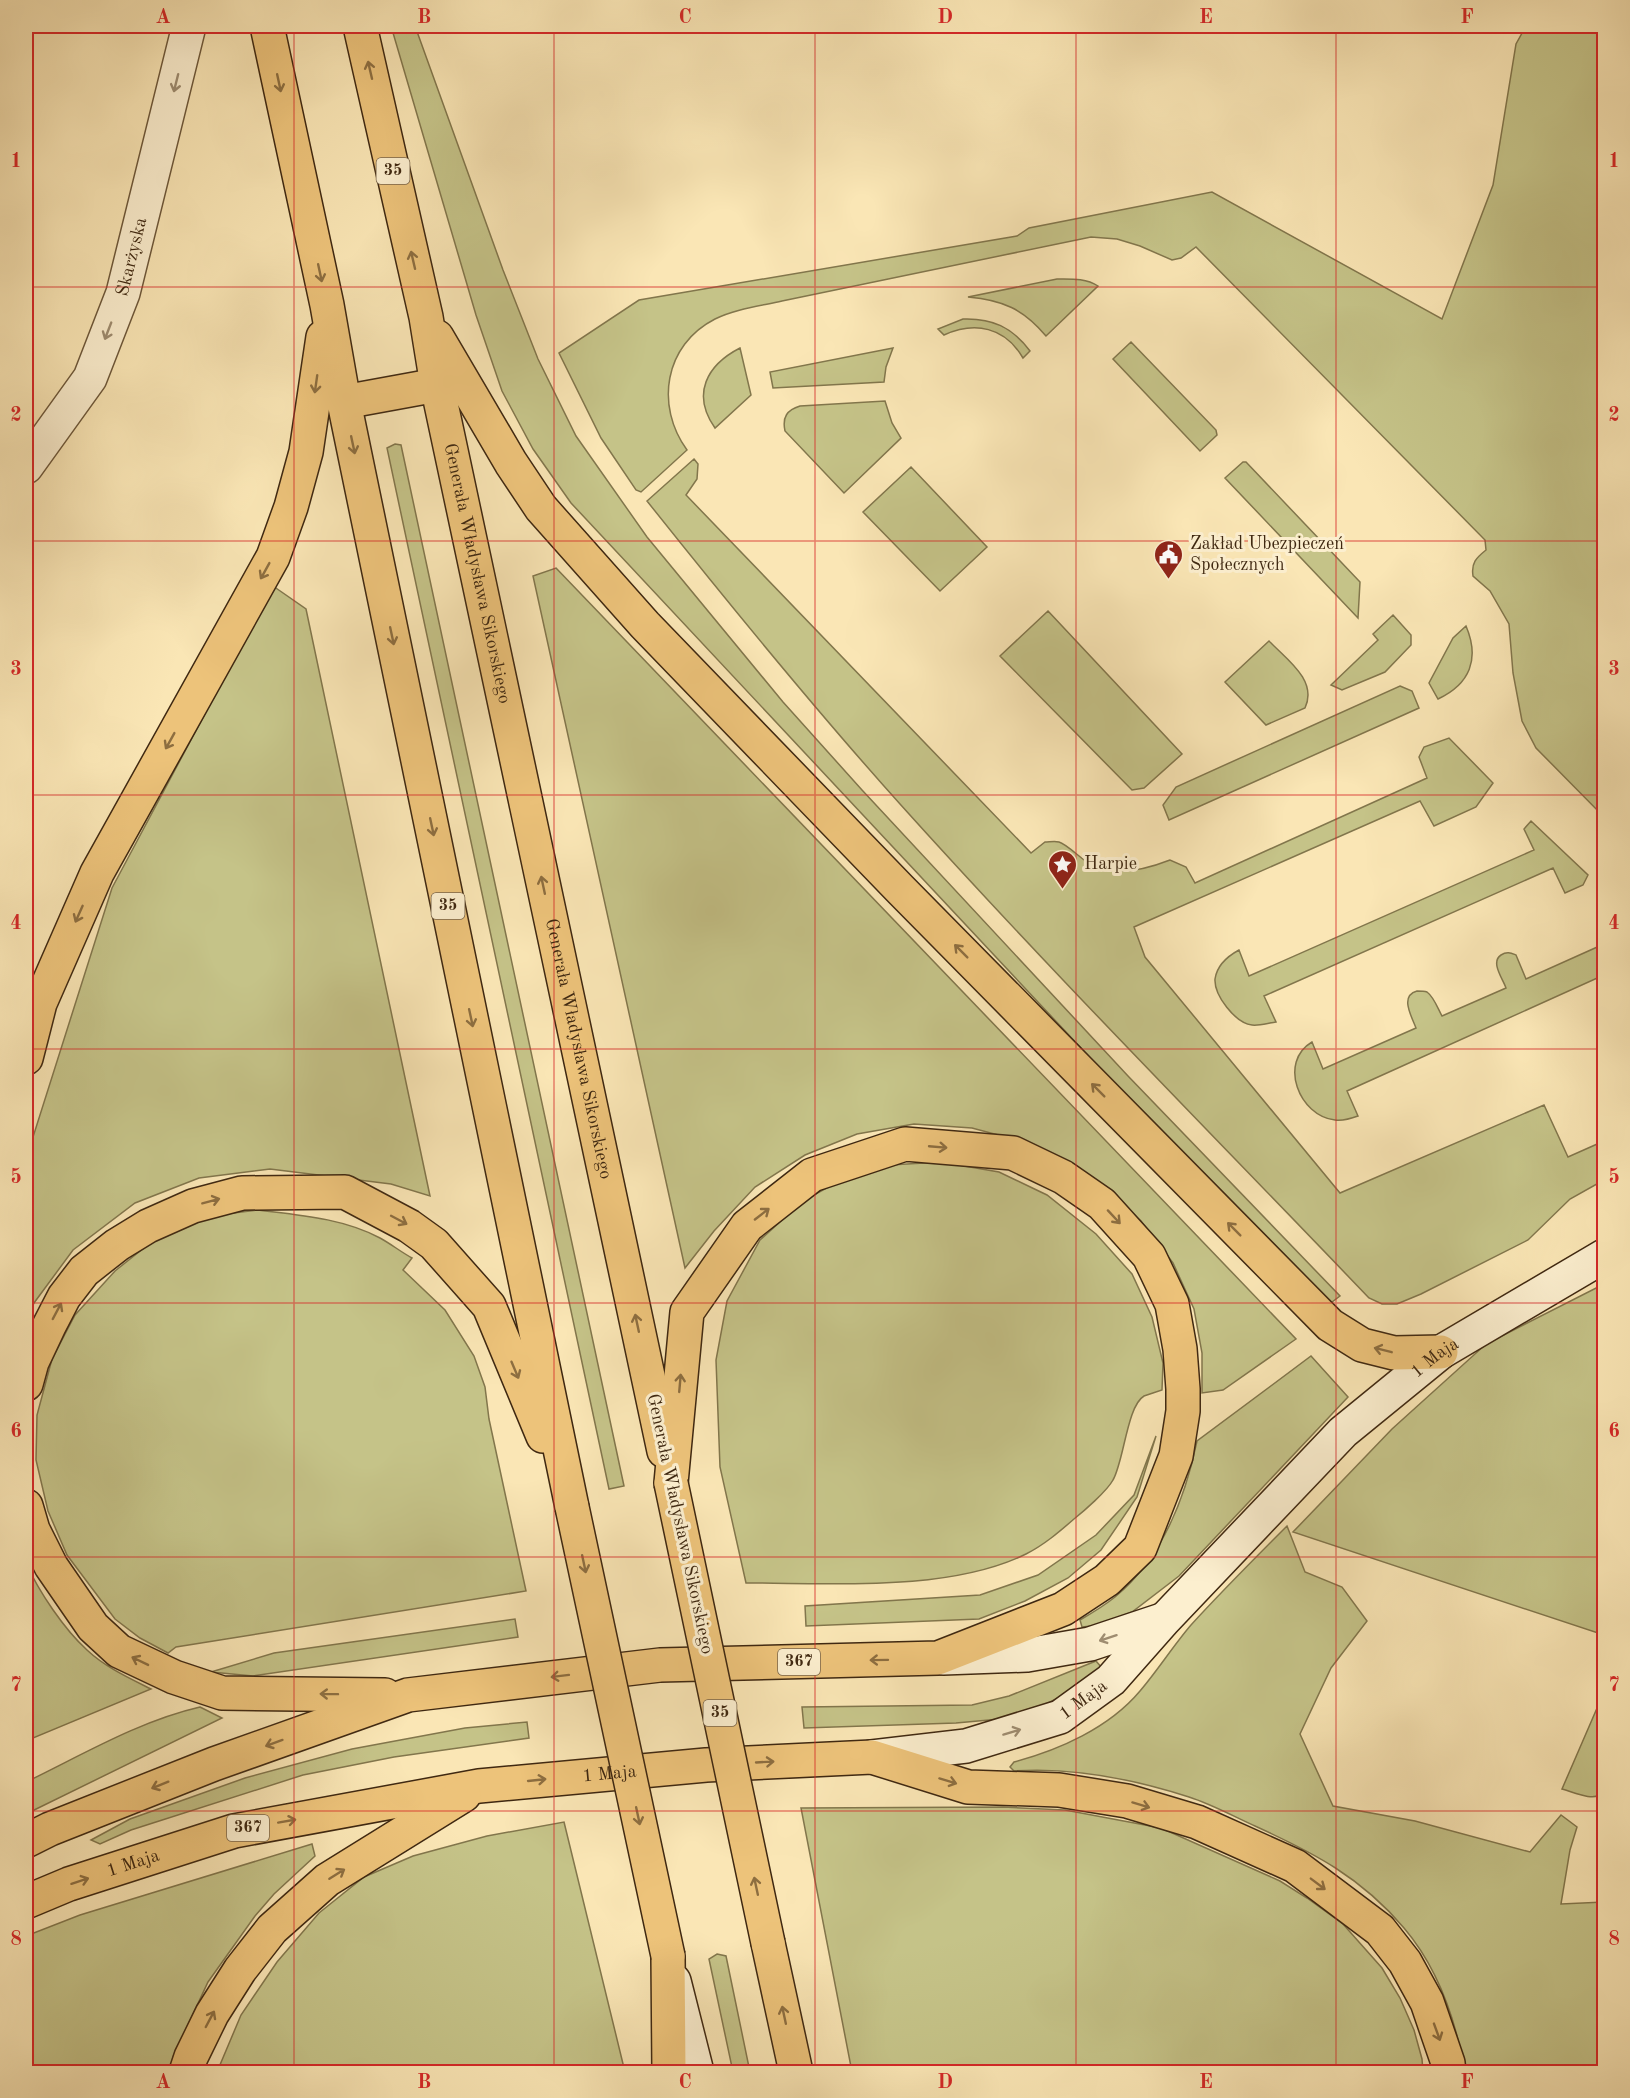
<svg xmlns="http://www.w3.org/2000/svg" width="1630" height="2098" font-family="'Old Standard TT',serif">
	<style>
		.green { fill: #c5c388; stroke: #82764c; stroke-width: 1.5 }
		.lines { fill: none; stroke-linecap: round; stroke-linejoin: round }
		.street-casing { stroke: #6e583a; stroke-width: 36 }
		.secondary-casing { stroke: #3f2811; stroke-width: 36 }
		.primary-casing { stroke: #3f2811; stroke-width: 36 }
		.street { stroke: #fcefcf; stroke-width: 33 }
		.secondary { stroke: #fcefcf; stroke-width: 33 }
		.primary { stroke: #edc37a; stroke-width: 33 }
		.primary-bridge-casing { stroke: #3f2811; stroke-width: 36; stroke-linecap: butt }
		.primary-bridge { stroke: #edc37a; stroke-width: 33 }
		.oneway { stroke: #8d6e40 }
		.oneway2 { stroke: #9e8c70 }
		.grid { fill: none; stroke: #d62828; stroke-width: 1.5; stroke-opacity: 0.55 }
		.labels { text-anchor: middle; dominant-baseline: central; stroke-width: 6; stroke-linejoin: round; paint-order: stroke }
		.shield { fill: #fcefcf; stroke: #78644a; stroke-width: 1.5 }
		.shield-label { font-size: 16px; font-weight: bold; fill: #3f2811 }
		.street-label { font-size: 18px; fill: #3f2811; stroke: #fcefcf }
		.poi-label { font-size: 18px; fill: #3f2811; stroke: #fcefcf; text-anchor: start }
		.neatline { fill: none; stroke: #d62828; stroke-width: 2 }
		.grid-label { font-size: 20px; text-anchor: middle; font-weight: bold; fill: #d62828 }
	</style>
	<rect width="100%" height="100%" fill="#fae6b5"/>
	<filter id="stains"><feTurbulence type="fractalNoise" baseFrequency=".00333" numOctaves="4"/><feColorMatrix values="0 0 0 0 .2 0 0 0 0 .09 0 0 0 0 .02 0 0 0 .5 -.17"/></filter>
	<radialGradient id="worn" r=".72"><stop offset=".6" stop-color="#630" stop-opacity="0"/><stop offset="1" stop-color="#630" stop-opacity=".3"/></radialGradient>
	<path class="green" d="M391,26h24l88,244 35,89 38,77 71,101 136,165 79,88 266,286 212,220 -12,9 -204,-211 -553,-591 -38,-54 -31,-58 -26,-76z
		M1526,26h78v156l-4,5 4,13v54h-2l-5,38 7,1v524l-68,-69 -14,-27 -9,-48 -4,-49 -19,-33 -17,-15c-2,-13 3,-18 13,-26l-1,-10 -289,-293 -15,11 -9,2 -32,-14 -23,-7 -26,-2 -309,64c-22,5 -47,8 -67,18 -51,26 -60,87 -28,131l-46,42 -5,-2 -35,-52 -42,-85 80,-53 378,-64 12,-8 183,-36 230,127 51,-134 23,-141z
		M1057,279c14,0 29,-1 41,7l-52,50c-23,-27 -43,-36 -78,-39z
		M963,319c29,-1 49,8 67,32l-7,7c-18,-31 -48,-37 -79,-23l-6,-6z
		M1131,342l85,88 1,5 -17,16 -87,-92z
		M740,348l11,47 -36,33c-24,-34 -8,-63 25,-80z
		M893,348l-7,19 -2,15 -111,6 -3,-16z
		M885,401l7,22 9,15 -57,55 -59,-62c-3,-14 2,-21 15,-25z
		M395,444l6,1 223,1041 -15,3 -222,-1041z
		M694,459l4,5 -1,15 -11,16 345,358 14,-11c4,0 10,-1 14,0 8,2 24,19 34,24 24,11 54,3 77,-6l16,7 9,16 232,-105 -8,-21 5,-10 25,-9 44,45 -17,24 -42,19 -14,-25 -286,126 11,30 195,236 204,-88 24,52 36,-16v39l-34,19 -42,41 -107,54 -24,10h-15l-13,-6c-157,-164 -317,-325 -469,-494 -88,-98 -171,-200 -253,-303z
		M1243,462h3l114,120 -2,36 -133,-140z
		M911,467l76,80 -47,44 -77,-79z
		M556,568l740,771 -73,51 -21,3v-40l-8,-44 -21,-46 -32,-42 -42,-39 -67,-38 -60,-16 -58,-4 -57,10 -52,21 -50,32 -41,44 -29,37 -152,-692z
		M273,586l33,23 124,587 -39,-12 -121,-15 -71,9 -64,25 -62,47 -39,53 -8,18v-162l86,-271z
		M1048,611l134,143 -38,34 -12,2 -132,-134z
		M1393,615l18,20v10l-26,27 -43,18 -11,-5 47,-45 -5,-6z
		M1466,626c14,33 4,58 -28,73l-9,-16 24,-45z
		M1269,641c17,18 49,39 36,67l-39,17 -41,-43z
		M1400,686l12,5 7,17 -250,112 -6,-15 13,-18z
		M1531,821l57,54 -5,10 -18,8 -12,-25 -289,128 12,26c-8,1 -17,4 -24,3 -17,-2 -38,-30 -37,-46 2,-14 13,-23 24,-29l10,26 285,-126 -10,-21z
		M1604,944v31l-257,116 11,25c-8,3 -15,5 -23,4 -36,-4 -57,-58 -23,-78l11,27 93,-41c-4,-11 -17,-32 1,-37 3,0 7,0 10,1 7,5 11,17 15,24l64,-28c-3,-9 -16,-26 -5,-33 6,-4 10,-2 15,0l10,24z
		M941,1162l58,10 48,23 49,39 36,40 20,43 11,46 -1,27c-6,2 -12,4 -18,6 -17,10 -20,65 -31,84 -6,11 -29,31 -39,39 -15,13 -30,26 -48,35 -77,38 -194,29 -280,29l-26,-116 -4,-107 11,-59 33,-61 43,-39 38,-21 49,-15z
		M257,1210c41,5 86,8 123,28 11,6 21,14 32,20l-9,12 42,40 29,46 11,31 4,32 37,172 -350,56 -8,6 -28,-15 -25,-19 -48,-64 -19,-44 -12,-51 1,-45 15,-56 23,-44 40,-44 44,-35 50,-20z
		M1604,1284v351l-311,-103 99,-103 94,-85z
		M1311,1356l37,41 -169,179 -47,36 -32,13 -18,2 -2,-7c12,-7 24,-14 35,-23 46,-38 70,-98 82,-156z
		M1156,1436l-19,61 -36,53 -33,28 -43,23 -46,18 -173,7 -1,-20 175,-11 58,-20 58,-40 38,-40z
		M1287,1526l18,46 37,15 25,34 -36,47 -31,66 33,72 82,15 115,31 31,-37 16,12 -7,23 -9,54 43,-2v170h-139c-9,-51 -27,-104 -61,-144 -43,-51 -90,-75 -149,-102 -22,-10 -44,-22 -66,-29 -56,-18 -117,-30 -175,-26l-4,-4 4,-5c45,-12 95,-34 126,-71 18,-21 33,-45 51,-66 31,-34 64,-67 96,-99z
		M26,1563c13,29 38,66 61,87 18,17 42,28 64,39l-125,52z
		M515,1619l3,18 -265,39 -42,-4 63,-19z
		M1096,1661l6,7 -30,23 -36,18 -36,10 -44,4 -152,5 -2,-21 170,-2 37,-9z
		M1604,1692v102c-13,7 -28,-1 -42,-5z
		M200,1707l22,11 -196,96v-32c56,-27 113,-61 174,-75z
		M527,1722l2,16 -135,19 -91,18 -172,55 -31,14 -9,-4 39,-21 115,-41 107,-29 113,-21z
		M1003,1807l62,3 96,18 119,53 27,17 36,26 39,44 18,30 14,32 8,29 1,13h-571l-51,-264z
		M564,1822l61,250h-408l24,-57 36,-53 42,-49 45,-36 49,-21 74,-20z
		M312,1844l3,12 -41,38 -19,22 -47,66 -35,75 -3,15h-144v-136l54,-21z
		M717,1954l9,2 24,116h-17l-24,-113z"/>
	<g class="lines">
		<defs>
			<g id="street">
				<path id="s1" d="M26,467l64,-89 33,-85 66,-267"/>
			</g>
			<g id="secondary">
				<path d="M943,1658l84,-3 63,-11 72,-24"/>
				<path id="s2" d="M872,1757l94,-11 94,-29 51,-37 53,-60 179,-188 98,-80 163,-96"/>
				<path d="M674,1981l23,91"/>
			</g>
			<g id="primary">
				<path d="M267,26l60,279 17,97 228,1105"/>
				<path id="s3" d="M360,26l66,291 11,68 227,1066"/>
				<path d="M437,337l74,126 30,45 104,117 255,264 430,436 32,20 32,8 47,-1"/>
				<path d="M344,402l93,-17"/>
				<path d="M26,1058l14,-55 57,-130 176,-316 18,-50 15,-55 17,-115"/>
				<path d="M26,1384l6,-22 17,-36 15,-29 20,-26 33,-26 31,-19 45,-20 49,-13 103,-1 64,34 25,18 55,62 54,130"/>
				<path d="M26,1506l7,24 18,36 42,61 26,24 55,26 48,16 163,2"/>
				<path d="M26,1841l24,-12 164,-65 194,-69 252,-30 278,-7 125,-49 44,-29 33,-32 36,-92 7,-45v-22l-3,-40 -8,-45 -23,-48 -47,-52 -39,-27 -50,-24 -108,-9 -93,31 -65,51 -60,86 -16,171"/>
				<path id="s4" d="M26,1902l43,-18 165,-53 245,-45 227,-21 166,-8 96,30 91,3 68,11 70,21 98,44 85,64 25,32 22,40 21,61 1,9"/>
				<path d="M768,1943l28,129"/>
				<path d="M668,1956l1,116"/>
				<path d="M186,2072l5,-15 21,-43 28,-44 32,-41 55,-49 137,-85"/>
			</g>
		</defs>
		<use href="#street" class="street-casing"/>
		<use href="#secondary" class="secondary-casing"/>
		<use href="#primary" class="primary-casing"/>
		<use href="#street" class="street"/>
		<use href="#secondary" class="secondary"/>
		<use href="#primary" class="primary"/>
		<defs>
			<path id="primary-bridge" d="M671,1483l97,460
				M572,1507l96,449"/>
		</defs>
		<use href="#primary-bridge" class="primary-bridge-casing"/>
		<use href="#primary-bridge" class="primary-bridge"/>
	</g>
	<defs><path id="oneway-shaft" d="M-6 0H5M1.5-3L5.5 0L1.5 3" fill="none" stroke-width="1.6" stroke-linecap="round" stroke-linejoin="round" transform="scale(1.5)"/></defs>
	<g class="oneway">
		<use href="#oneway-shaft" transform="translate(370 70) rotate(-103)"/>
		<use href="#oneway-shaft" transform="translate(279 83) rotate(78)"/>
		<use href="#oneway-shaft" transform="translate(413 260) rotate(-103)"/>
		<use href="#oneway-shaft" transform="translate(320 273) rotate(78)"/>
		<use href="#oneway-shaft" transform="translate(316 384) rotate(98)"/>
		<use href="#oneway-shaft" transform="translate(353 445) rotate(78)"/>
		<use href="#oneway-shaft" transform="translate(265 571) rotate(119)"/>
		<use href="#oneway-shaft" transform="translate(392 636) rotate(78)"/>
		<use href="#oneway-shaft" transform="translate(170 741) rotate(119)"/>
		<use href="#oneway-shaft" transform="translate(432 827) rotate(78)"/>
		<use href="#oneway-shaft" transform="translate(543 885) rotate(-102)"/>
		<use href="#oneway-shaft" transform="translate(79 914) rotate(114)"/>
		<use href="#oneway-shaft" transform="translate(961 951) rotate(-135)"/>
		<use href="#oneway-shaft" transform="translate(471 1018) rotate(78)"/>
		<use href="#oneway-shaft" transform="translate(1098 1090) rotate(-135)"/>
		<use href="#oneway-shaft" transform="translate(938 1147) rotate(5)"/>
		<use href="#oneway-shaft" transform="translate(211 1201) rotate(-15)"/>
		<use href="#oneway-shaft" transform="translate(762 1214) rotate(-38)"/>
		<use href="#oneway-shaft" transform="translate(1114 1217) rotate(47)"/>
		<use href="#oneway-shaft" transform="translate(399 1220) rotate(28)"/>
		<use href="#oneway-shaft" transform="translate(1234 1229) rotate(-135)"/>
		<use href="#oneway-shaft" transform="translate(57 1311) rotate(-62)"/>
		<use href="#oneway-shaft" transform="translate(637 1323) rotate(-102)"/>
		<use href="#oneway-shaft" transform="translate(1383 1350) rotate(-166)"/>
		<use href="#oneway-shaft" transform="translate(515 1370) rotate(67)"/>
		<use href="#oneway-shaft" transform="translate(680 1383) rotate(-85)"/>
		<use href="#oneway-shaft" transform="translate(584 1564) rotate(78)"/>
		<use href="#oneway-shaft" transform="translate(879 1660) rotate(179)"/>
		<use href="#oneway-shaft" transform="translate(140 1661) rotate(-154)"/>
		<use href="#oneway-shaft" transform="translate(560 1676) rotate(173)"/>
		<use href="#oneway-shaft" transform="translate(329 1694) rotate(-179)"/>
		<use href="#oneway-shaft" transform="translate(274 1743) rotate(160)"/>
		<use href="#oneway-shaft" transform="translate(765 1762) rotate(-3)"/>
		<use href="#oneway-shaft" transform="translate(537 1780) rotate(-6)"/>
		<use href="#oneway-shaft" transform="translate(948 1781) rotate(17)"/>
		<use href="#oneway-shaft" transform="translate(160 1785) rotate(158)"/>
		<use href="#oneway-shaft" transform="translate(1141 1805) rotate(17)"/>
		<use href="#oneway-shaft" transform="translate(638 1816) rotate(78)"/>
		<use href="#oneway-shaft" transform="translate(287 1821) rotate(-10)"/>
		<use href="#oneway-shaft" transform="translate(337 1874) rotate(-32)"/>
		<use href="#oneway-shaft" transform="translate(80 1881) rotate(-18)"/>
		<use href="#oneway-shaft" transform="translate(1318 1884) rotate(37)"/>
		<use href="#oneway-shaft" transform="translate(756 1886) rotate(-102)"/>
		<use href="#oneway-shaft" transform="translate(784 2015) rotate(-102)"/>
		<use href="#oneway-shaft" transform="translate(210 2019) rotate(-62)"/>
		<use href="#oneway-shaft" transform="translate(1437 2032) rotate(70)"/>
	</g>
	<g class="oneway2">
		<use href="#oneway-shaft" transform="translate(176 83) rotate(104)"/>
		<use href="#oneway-shaft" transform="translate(108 331) rotate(111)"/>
		<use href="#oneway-shaft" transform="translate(1108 1638) rotate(162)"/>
		<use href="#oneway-shaft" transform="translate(1012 1732) rotate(-17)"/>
	</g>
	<path class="grid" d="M294,26v2046M554,26v2046M815,26v2046M1076,26v2046M1336,26v2046M26,287h1578M26,541h1578M26,795h1578M26,1049h1578M26,1303h1578M26,1557h1578M26,1811h1578"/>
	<defs>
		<symbol id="civic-pin" viewBox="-11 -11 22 30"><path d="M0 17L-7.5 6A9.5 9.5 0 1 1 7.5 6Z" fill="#8f2418" stroke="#fcefcf"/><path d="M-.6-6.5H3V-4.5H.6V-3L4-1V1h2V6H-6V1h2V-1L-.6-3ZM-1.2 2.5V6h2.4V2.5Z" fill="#fff"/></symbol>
		<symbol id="sight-pin" viewBox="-11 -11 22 30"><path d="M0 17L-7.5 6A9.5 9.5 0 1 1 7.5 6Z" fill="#8f2418" stroke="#fcefcf"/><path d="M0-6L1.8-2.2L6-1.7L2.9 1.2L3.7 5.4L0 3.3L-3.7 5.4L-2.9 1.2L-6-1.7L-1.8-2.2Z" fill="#fff"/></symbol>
	</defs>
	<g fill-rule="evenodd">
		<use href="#civic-pin" x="1152" y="538" width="33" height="45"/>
		<use href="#sight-pin" x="1046" y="848" width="33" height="45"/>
	</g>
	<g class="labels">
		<g class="shield">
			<rect x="376.5" y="158" width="33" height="26" rx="4.5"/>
			<rect x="431.5" y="893" width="33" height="26" rx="4.5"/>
			<rect x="778" y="1649" width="42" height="26" rx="4.5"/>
			<rect x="703.5" y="1700" width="33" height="26" rx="4.5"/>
			<rect x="227" y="1815" width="42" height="26" rx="4.5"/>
		</g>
		<g class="shield-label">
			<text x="393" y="171">35</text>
			<text x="448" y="906">35</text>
			<text x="799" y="1662">367</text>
			<text x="720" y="1713">35</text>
			<text x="248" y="1828">367</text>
		</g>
		<g class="street-label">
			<text stroke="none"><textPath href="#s1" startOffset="238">Skarżyska</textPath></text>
			<text stroke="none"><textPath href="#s3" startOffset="560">Generała Władysława Sikorskiego</textPath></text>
			<text stroke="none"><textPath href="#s3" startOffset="1046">Generała Władysława Sikorskiego</textPath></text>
			<text stroke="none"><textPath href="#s2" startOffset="714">1 Maja</textPath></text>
			<text transform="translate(680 1524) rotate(78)">Generała Władysława Sikorskiego</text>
			<text stroke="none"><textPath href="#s2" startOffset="222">1 Maja</textPath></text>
			<text stroke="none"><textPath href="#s4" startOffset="600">1 Maja</textPath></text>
			<text stroke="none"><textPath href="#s4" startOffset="114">1 Maja</textPath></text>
		</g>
		<g class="poi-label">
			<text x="1190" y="544">Zakład Ubezpieczeń<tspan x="1190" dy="21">Społecznych</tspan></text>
			<text x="1084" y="864">Harpie</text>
		</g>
	</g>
	<rect width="1630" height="2098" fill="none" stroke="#fae6b5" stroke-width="66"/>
	<rect x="33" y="33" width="1564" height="2032" class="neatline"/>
	<g class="grid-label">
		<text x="163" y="23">A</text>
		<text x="424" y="23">B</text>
		<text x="685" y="23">C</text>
		<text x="945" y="23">D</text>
		<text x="1206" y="23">E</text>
		<text x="1467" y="23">F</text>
		<text x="16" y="167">1</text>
		<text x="1614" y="167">1</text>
		<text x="16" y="421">2</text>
		<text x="1614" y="421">2</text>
		<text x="16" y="675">3</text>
		<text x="1614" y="675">3</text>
		<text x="16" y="929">4</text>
		<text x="1614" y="929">4</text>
		<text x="16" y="1183">5</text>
		<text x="1614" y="1183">5</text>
		<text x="16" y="1437">6</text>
		<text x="1614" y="1437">6</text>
		<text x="16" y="1691">7</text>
		<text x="1614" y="1691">7</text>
		<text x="16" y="1945">8</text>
		<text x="1614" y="1945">8</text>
		<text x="163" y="2088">A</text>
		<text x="424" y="2088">B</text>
		<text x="685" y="2088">C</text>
		<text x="945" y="2088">D</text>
		<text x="1206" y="2088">E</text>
		<text x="1467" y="2088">F</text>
	</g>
	<rect width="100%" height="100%" filter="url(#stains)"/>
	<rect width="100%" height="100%" fill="url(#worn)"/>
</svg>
